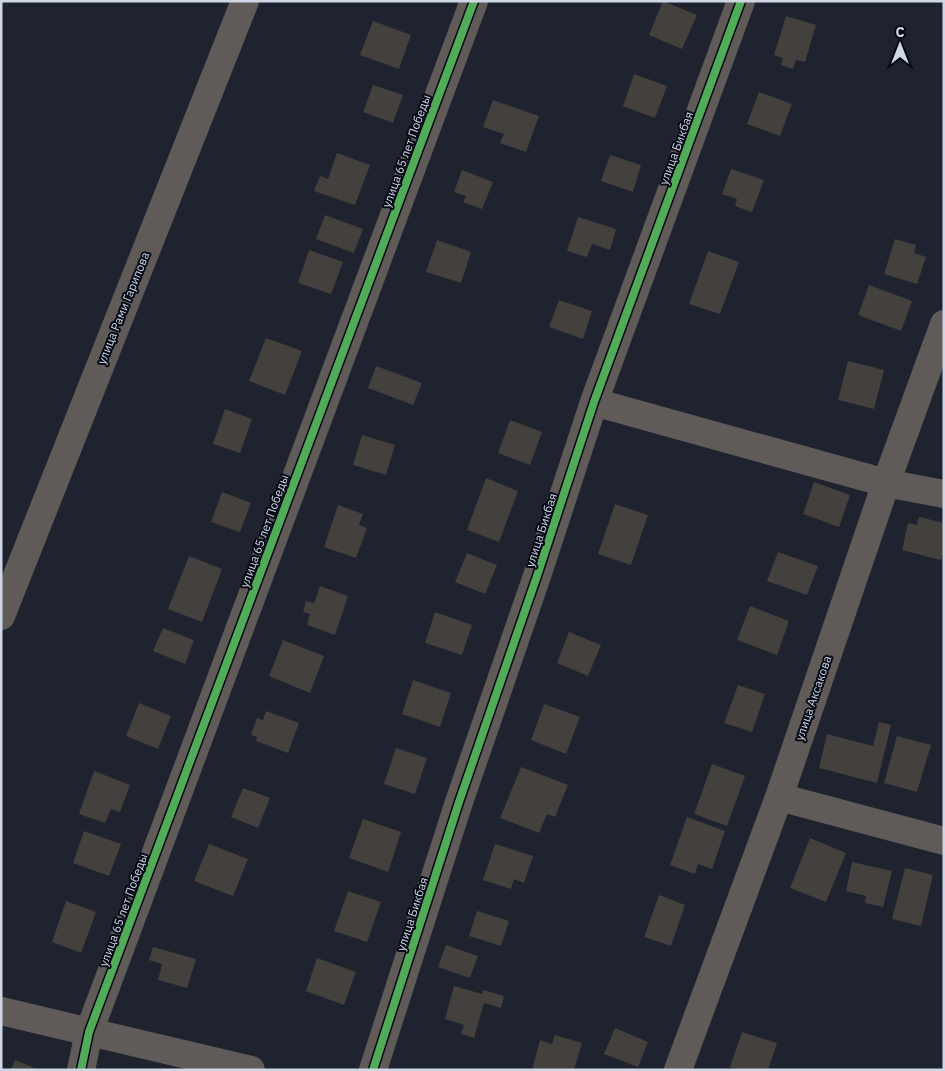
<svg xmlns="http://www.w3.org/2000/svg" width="945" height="1071" font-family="'IBM Plex Sans',sans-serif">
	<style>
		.building { fill: #43403d }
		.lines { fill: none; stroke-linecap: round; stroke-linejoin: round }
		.minor { stroke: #605b58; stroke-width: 28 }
		.cycleway-casing { stroke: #060a14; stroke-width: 11 }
		.cycleway { stroke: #51ab58; stroke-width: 8 }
		.labels { text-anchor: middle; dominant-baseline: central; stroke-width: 4; stroke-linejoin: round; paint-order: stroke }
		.street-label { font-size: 12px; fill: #cfd6e6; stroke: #060a14 }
	</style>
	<rect width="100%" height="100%" fill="#1e232f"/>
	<path class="building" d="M663,1l34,14 -15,34 -33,-14z
		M786,16l30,9 -11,37 -9,-2 -3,9 -12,-4 2,-7 -9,-3z
		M373,21l38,14 -12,34 -39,-14z
		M634,74l33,12 -12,32 -32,-12z
		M373,85l30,10 -10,28 -30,-11z
		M759,92l33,12 -12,32 -33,-12z
		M493,100l46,16 -13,36 -26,-9 4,-9 -21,-7z
		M337,153l33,12 -15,40 -41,-14 6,-15 8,3z
		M610,155l31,10 -8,27 -32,-11z
		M731,169l33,11 -12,32 -17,-6 2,-7 -15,-5z
		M462,170l31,12 -11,27 -19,-7 3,-6 -12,-4z
		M325,215l38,14 -9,24 -38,-14z
		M578,217l38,12 -6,21 -18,-6 -5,13 -20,-6z
		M895,239l21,6 -2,8 12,4 -9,27 -33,-10z
		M437,240l34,12 -10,31 -35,-11z
		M309,250l34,12 -12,32 -33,-11z
		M708,251l31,11 -19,52 -31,-10z
		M869,285l43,16 -11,30 -43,-16z
		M559,300l33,11 -9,28 -34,-12z
		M266,338l36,13 -17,44 -36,-14z
		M848,361l36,9 -10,39 -36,-9z
		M376,366l46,17 -9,22 -45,-17z
		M225,409l27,10 -12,34 -27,-9z
		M510,420l32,12 -12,33 -32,-12z
		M362,435l33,10 -9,30 -33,-10z
		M486,478l32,13 -19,51 -32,-12z
		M814,482l36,13 -11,32 -36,-13z
		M222,492l29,11 -11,29 -29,-10z
		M615,504l33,11 -17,50 -33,-11z
		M338,505l25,9 -4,11 8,3 -11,30 -32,-11z
		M919,517l25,6v26l-3,11 -39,-10 6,-27 9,2z
		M778,552l40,14 -11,29 -40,-14z
		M467,553l30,12 -12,29 -30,-12z
		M189,556l33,13 -20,53 -34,-13z
		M320,586l28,10 -13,39 -28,-10 3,-11 -7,-2 3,-11 8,2z
		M750,606l39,15 -12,34 -40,-15z
		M435,612l37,13 -10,30 -37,-12z
		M163,628l31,12 -9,24 -32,-13z
		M569,632l32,13 -13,31 -31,-13z
		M283,640l41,16 -14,37 -41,-17z
		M413,680l38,13 -11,34 -38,-13z
		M738,685l27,9 -13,38 -28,-9z
		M139,703l32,13 -13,33 -32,-13z
		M544,704l36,13 -14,37 -35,-14z
		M266,711l33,12 -11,30 -32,-12 1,-4 -6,-2 6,-17 6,2z
		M879,722l12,3 -14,58 -58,-15 8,-34 46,12z
		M897,736l34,9 -14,47 -33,-9z
		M396,748l31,10 -12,36 -31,-10z
		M712,764l33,12 -18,50 -33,-12z
		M521,767l47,18 -13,32 -8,-3 -8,19 -39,-15z
		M94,771l36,14 -10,27 -9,-3 -6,14 -26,-9z
		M243,788l27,10 -12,30 -27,-11z
		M687,817l38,14 -13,38 -14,-5 -3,10 -25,-9z
		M363,819l38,13 -13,40 -39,-14z
		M84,831l37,13 -12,32 -36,-13z
		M810,838l36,15 -20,49 -36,-14z
		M209,844l39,15 -15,37 -39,-15z
		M495,844l38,12 -9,27 -10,-4 -3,10 -28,-9z
		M852,862l40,9 -9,36 -18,-4 1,-7 -20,-5z
		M905,868l28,7 -12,51 -29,-7z
		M348,891l33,11 -14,40 -33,-11z
		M659,895l26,10 -14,41 -27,-9z
		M66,901l30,11 -15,41 -29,-11z
		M477,911l32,10 -8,25 -32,-10z
		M446,945l32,11 -8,22 -32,-11z
		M153,947l43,12 -9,29 -29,-8 4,-16 -13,-4z
		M317,958l39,14 -12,33 -38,-14z
		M454,986l28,8 1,-4 21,6 -3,12 -17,-5 -10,35 -13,-4 3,-9 -19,-6z
		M615,1028l33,14 -10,25 -34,-13z
		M742,1032l35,11 -9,27h-30l-8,-3z
		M555,1035l27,8 -8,27h-42l8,-30 12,4z
		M15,1060l24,10h-28z"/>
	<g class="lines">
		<path class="minor" d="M594,402l292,81 58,11
			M1,616l244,-615
			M779,797l165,44
			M1,1011l250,59
			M81,1070l8,-38 385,-1031
			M373,1070l86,-268 78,-226 57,-174 147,-401
			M678,1070l101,-273 107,-314 58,-159"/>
		<defs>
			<path id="cycleway" d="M81,1070l8,-38 385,-1031
				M373,1070l86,-268 78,-226 57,-174 147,-401"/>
		</defs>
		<use href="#cycleway" class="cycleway-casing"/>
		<use href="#cycleway" class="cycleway"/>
	</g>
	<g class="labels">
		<g class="street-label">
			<text transform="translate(676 148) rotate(-70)">улица Бикбая</text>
			<text transform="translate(406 151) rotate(-70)">улица 65 лет Победы</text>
			<text transform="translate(123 308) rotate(-68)">улица Рами Гарипова</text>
			<text transform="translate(541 530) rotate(-72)">улица Бикбая</text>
			<text transform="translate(264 531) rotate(-70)">улица 65 лет Победы</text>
			<text transform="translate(813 698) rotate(-71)">улица Аксакова</text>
			<text transform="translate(123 910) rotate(-70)">улица 65 лет Победы</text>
			<text transform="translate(412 914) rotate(-72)">улица Бикбая</text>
		</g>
	</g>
	<rect width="945" height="1071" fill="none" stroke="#cfd6e6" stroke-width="5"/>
	<g transform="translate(900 45)" stroke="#060a14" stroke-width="4" paint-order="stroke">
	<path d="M0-4L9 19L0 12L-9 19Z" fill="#cfd6e6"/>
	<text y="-8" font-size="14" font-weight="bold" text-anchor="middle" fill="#cfd6e6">С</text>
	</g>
</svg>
